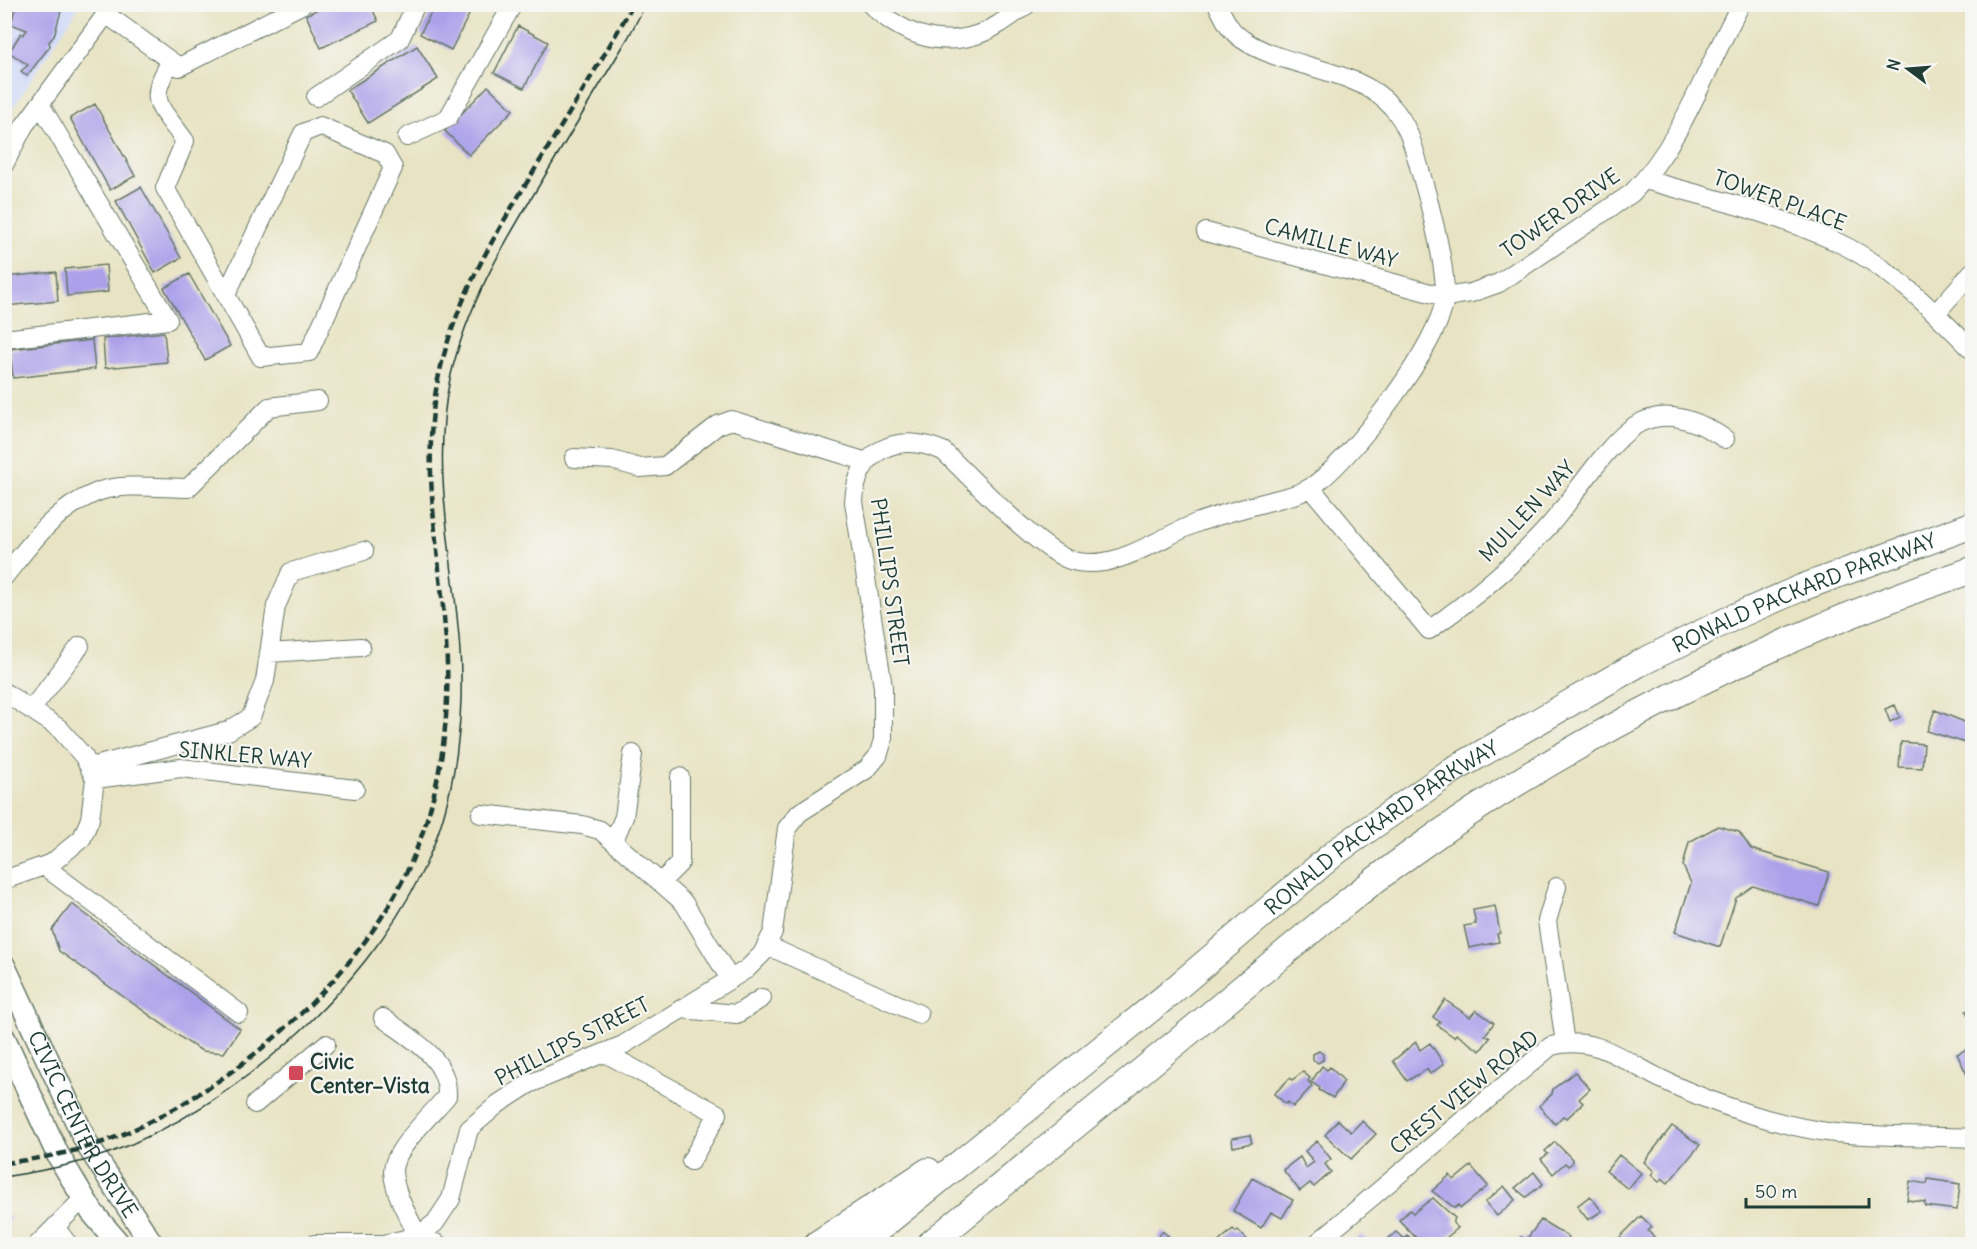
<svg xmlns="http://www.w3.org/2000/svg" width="1977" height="1249" font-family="Delius,sans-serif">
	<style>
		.built { fill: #d0daf9 }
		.building { fill: #aca0ea }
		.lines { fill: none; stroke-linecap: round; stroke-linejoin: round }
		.minor-casing { stroke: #657766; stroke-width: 20 }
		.major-casing { stroke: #657766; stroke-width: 25 }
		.highway-casing { stroke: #657766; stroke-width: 28 }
		.minor { stroke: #fff; stroke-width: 18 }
		.major { stroke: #fff; stroke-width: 22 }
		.highway { stroke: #fff; stroke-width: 26 }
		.tram { stroke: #1f3d34; stroke-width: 1.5 }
		.rail { stroke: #1f3d34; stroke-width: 4.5; stroke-dasharray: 9 4.5; stroke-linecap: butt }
		.poi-dot { fill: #d1495b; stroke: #f6f6f2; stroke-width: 2 }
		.labels { text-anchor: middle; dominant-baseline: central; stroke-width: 4.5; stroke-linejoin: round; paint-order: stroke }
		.street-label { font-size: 21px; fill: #1f3d34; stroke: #f6f6f2 }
		.poi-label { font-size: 21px; font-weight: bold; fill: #1f3d34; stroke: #f6f6f2; text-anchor: start }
	</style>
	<rect width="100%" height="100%" fill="#f6f6f2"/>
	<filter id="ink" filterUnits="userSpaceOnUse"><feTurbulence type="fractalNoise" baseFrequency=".0167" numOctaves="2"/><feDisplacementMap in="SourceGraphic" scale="12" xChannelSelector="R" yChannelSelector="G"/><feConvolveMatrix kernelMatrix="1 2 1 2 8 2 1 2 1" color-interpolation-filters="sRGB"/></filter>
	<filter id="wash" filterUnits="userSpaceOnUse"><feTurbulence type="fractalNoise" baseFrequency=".008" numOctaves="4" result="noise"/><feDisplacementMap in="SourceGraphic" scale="24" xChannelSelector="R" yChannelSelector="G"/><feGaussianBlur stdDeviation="1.35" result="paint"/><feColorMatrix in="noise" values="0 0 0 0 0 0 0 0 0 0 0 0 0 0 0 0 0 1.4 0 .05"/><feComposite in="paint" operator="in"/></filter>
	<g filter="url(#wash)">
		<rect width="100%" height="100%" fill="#e8e3c3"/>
		<path class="built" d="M5,5h75l-75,115z"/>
		<g id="blocks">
			<path class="building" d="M16,4h47l-9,32 -5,6 1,4 -23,30 -6,-5 7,-6 -19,-13 12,-19 2,2 4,-5 -16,-6z
				M328,4h42l8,17 -57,27 -15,-33z
				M435,5h39l-23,45 -31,-16z
				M518,26l30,16 -24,46 -30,-15z
				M417,46l21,33 -70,44 -21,-33z
				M488,86l25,24 -44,45 -24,-24z
				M95,104l40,72 -25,14 -40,-72z
				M141,187l40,71 -26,15 -39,-72z
				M106,265l2,27 -41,4 -2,-27z
				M56,272l2,29 -54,5v-29z
				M189,274l41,72 -25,14 -41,-72z
				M164,332l3,30 -62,6 -2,-29z
				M92,340l3,29 -82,9 -3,-29z
				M1895,705l5,12 -10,5 -5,-13z
				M1935,710l37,15v20l-45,-14z
				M1901,742l23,2 -2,24 -23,-1z
				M1718,826l21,6 12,17 78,23 -10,34 -66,-20 -17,12 -16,49 -45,-15 16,-49 -8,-17 6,-24z
				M72,904l168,125 -16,24 -22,-2 -13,-8 -130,-92 -7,-21z
				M1495,906l5,27 -3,1 2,8 -30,6 -5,-22 12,-2 -3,-14z
				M1445,1000l25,17 6,-7 18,13 -9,12 5,3 -10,13 -24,-17 -2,3 -17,-12 3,-3 -7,-5z
				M1972,1008v16l-6,-13z
				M1416,1042l4,8 10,-7 14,21 -14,10 -3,-5 -20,12 -14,-20z
				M1969,1048l3,4v28l-2,1 -13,-27z
				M1319,1051l4,3v6l-5,3 -5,-3v-6z
				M1322,1066l5,4 3,-3 14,14 -11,17 -14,-8 1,-2 -9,-6z
				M1303,1072l7,6 -2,3 4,5 -19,21 -5,-5 -2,2 -12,-10 16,-16 2,2z
				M1575,1072l15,17 -11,10 4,4 -16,15 -4,-2 -8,8 -16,-18 13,-12 1,-5z
				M1338,1120l13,12 11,-11 14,13 -25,25 -26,-24z
				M1672,1126l28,19 -32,38 -6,-5 -3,4 -8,-7 3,-4 -10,-9z
				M1250,1135l2,8 -19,4 -1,-9z
				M1317,1141l14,18 -6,5 6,8 -17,15 -4,-4 -10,8 -17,-21 17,-13 6,11 8,-6 -9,-11z
				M1555,1142l17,17v4l-4,3 -3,-3 -12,11 -12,-15 7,-5 -3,-3z
				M1619,1155l22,18 -13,16 -22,-18z
				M1471,1166l17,20 -27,22 -3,-3 -3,3 -23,-17 18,-16 4,5z
				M1534,1172l9,12 -17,13 -11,-9z
				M1252,1178l41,22 -11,18 -11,-6 -10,16 -28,-17z
				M1928,1179l32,5 -3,26 -32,-4v-4l-18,-2 3,-19 17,3z
				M1504,1186l11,14 -18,16 -12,-14z
				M1590,1196l12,15 -14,9 -11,-14z
				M1433,1198l22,20 -2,5 5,5 -19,16 -5,-5 -12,5 -23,-24 11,-10 3,3z
				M4,1214l6,2 -5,17h-1z
				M1641,1216l11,11 -4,4 13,13h-45l-2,-1z
				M1541,1220l28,17 -6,7h-48l6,-7 5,3z
				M1233,1229l3,3 2,-2 13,14h-35z
				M1162,1231l13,10 -3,3h-5l-9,-6z
				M1396,1232l8,7 3,-4 11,9h-44l4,-4 4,4z
				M1361,1235l10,9h-10l-5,-4z"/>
		</g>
	</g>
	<g filter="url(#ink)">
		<use href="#blocks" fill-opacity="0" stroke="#657766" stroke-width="1.5"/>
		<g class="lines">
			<defs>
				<path id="minor" d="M870,4c29,28 66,44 106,31 18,-5 36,-20 52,-31
					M106,14l73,53 124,-63
					M171,61c-25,42 -12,43 14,80l-20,47 96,169 48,-5 84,-184 -8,-14 -65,-28 -17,7 -77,162
					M316,97l84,-58 16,-35
					M407,137l41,-19 65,-114
					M4,165l20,-39 88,-120
					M1645,180c64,17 131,34 192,62 52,24 96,68 135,108
					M1206,232l239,65 26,-4 28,-10 133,-90c51,-52 74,-126 109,-189
					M1936,313l36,-41
					M4,339l164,-19 -128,-216
					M574,458l38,2 28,8 25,-2 53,-41 14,-5 135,42
					M1311,488l118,142c44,-31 84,-64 120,-104 24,-27 59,-84 87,-101 30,-18 63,-4 89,14
					M4,577c27,-34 50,-67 91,-84 25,-11 66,-5 93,-5l81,-81 49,-6
					M269,653l92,-6
					M4,692l55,36 25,29 11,22 -5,40 -8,19 -30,25 -48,17
					M31,710l49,-64
					M91,767l137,-36 23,-14 14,-36 11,-75 15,-34 73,-21
					M95,779l86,-11 174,21
					M481,814l101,11 18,5 84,73 46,76
					M614,840l10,-23 9,-63
					M44,866l195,147
					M662,881l18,-18v-86
					M1557,887l-10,34 18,122
					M768,946l151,68
					M681,1009l56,5 25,-16
					M383,1018c27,20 66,40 64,78 -14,17 -54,54 -54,75 1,22 15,45 25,65l20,8
					M605,1053l113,61 -27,47
					M255,1104l71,-60
					M55,1227l13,17
					M38,1244l46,-46
					M314,1244h70l34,-8 17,-13 16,-24 18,-70 29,-25 31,-20 94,-39 124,-76 15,-15 11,-22 14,-104 12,-15 68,-44 11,-13 5,-16v-53l-29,-185c2,-52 43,-71 89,-51 28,26 98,102 130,110 44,11 86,-24 126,-39 23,-8 48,-15 72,-21 13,-4 29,-6 40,-14 38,-24 132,-146 134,-191 1,-30 -16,-96 -25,-126 -6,-22 -12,-46 -28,-63 -34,-40 -108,-38 -150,-68 -13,-8 -18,-22 -25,-35
					M1316,1244l235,-198c46,-11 71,14 110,33 49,24 120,48 174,54 45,4 92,3 137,5"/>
				<g id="major">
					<path id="s1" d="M4,966l84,180 64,98"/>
					<path d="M4,1038l54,117 34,57 27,32"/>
				</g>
				<g id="highway">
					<path d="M817,1244l111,-73"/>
					<path id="s2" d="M860,1244l309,-250 168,-143 116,-81 185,-106 96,-47 67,-29 171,-63"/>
					<path d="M930,1244c97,-79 195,-159 292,-239 63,-52 124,-105 191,-153 164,-118 368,-218 559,-282"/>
				</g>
			</defs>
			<use href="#minor" class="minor-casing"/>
			<use href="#major" class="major-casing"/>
			<use href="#highway" class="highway-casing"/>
			<use href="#minor" class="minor"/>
			<use href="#major" class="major"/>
			<use href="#highway" class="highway"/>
			<path class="tram" d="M4,1177c36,-6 71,-12 105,-24 125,-46 254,-161 313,-281 26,-53 37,-114 39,-173 3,-107 -34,-214 -11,-320 17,-75 54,-136 93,-200 28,-47 57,-94 85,-141l18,-34"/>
			<path class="rail" d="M4,1163c34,-4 67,-10 99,-21 107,-39 222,-134 282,-230 40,-64 59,-139 62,-213 4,-108 -32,-218 -8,-324 16,-73 52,-134 90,-196 35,-58 71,-115 104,-175"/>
		</g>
	</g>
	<rect class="poi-dot" x="288" y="1065" width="16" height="16" rx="3"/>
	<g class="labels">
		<g class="street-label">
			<text transform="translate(1780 200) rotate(20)">TOWER PLACE</text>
			<text transform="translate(1560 213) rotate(-35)">TOWER DRIVE</text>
			<text transform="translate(1331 243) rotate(15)">CAMILLE WAY</text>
			<text transform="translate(1527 511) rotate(-47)">MULLEN WAY</text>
			<text transform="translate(890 582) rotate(82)">PHILLIPS STREET</text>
			<text stroke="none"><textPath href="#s2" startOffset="1154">RONALD PACKARD PARKWAY</textPath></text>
			<text transform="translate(245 755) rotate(5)">SINKLER WAY</text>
			<text stroke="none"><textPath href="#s2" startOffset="668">RONALD PACKARD PARKWAY</textPath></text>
			<text transform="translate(572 1041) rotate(-27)">PHILLIPS STREET</text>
			<text transform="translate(1464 1092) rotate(-39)">CREST VIEW ROAD</text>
			<text stroke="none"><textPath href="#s1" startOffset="177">CIVIC CENTER DRIVE</textPath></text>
		</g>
		<g class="poi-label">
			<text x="310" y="1061">Civic<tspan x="310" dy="24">Center–Vista</tspan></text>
		</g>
	</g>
	<rect width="1977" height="1249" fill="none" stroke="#f6f6f2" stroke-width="24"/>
	<g transform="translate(1908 69) rotate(286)" stroke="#f6f6f2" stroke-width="4.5" paint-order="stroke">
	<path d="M0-4.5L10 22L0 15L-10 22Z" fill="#1f3d34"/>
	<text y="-9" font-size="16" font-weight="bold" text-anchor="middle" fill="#1f3d34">N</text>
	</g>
	<path d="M1746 1198v9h123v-9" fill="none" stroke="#1f3d34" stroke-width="3"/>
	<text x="1755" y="1198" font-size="18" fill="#1f3d34" stroke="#f6f6f2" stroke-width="4.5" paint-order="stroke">50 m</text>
</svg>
